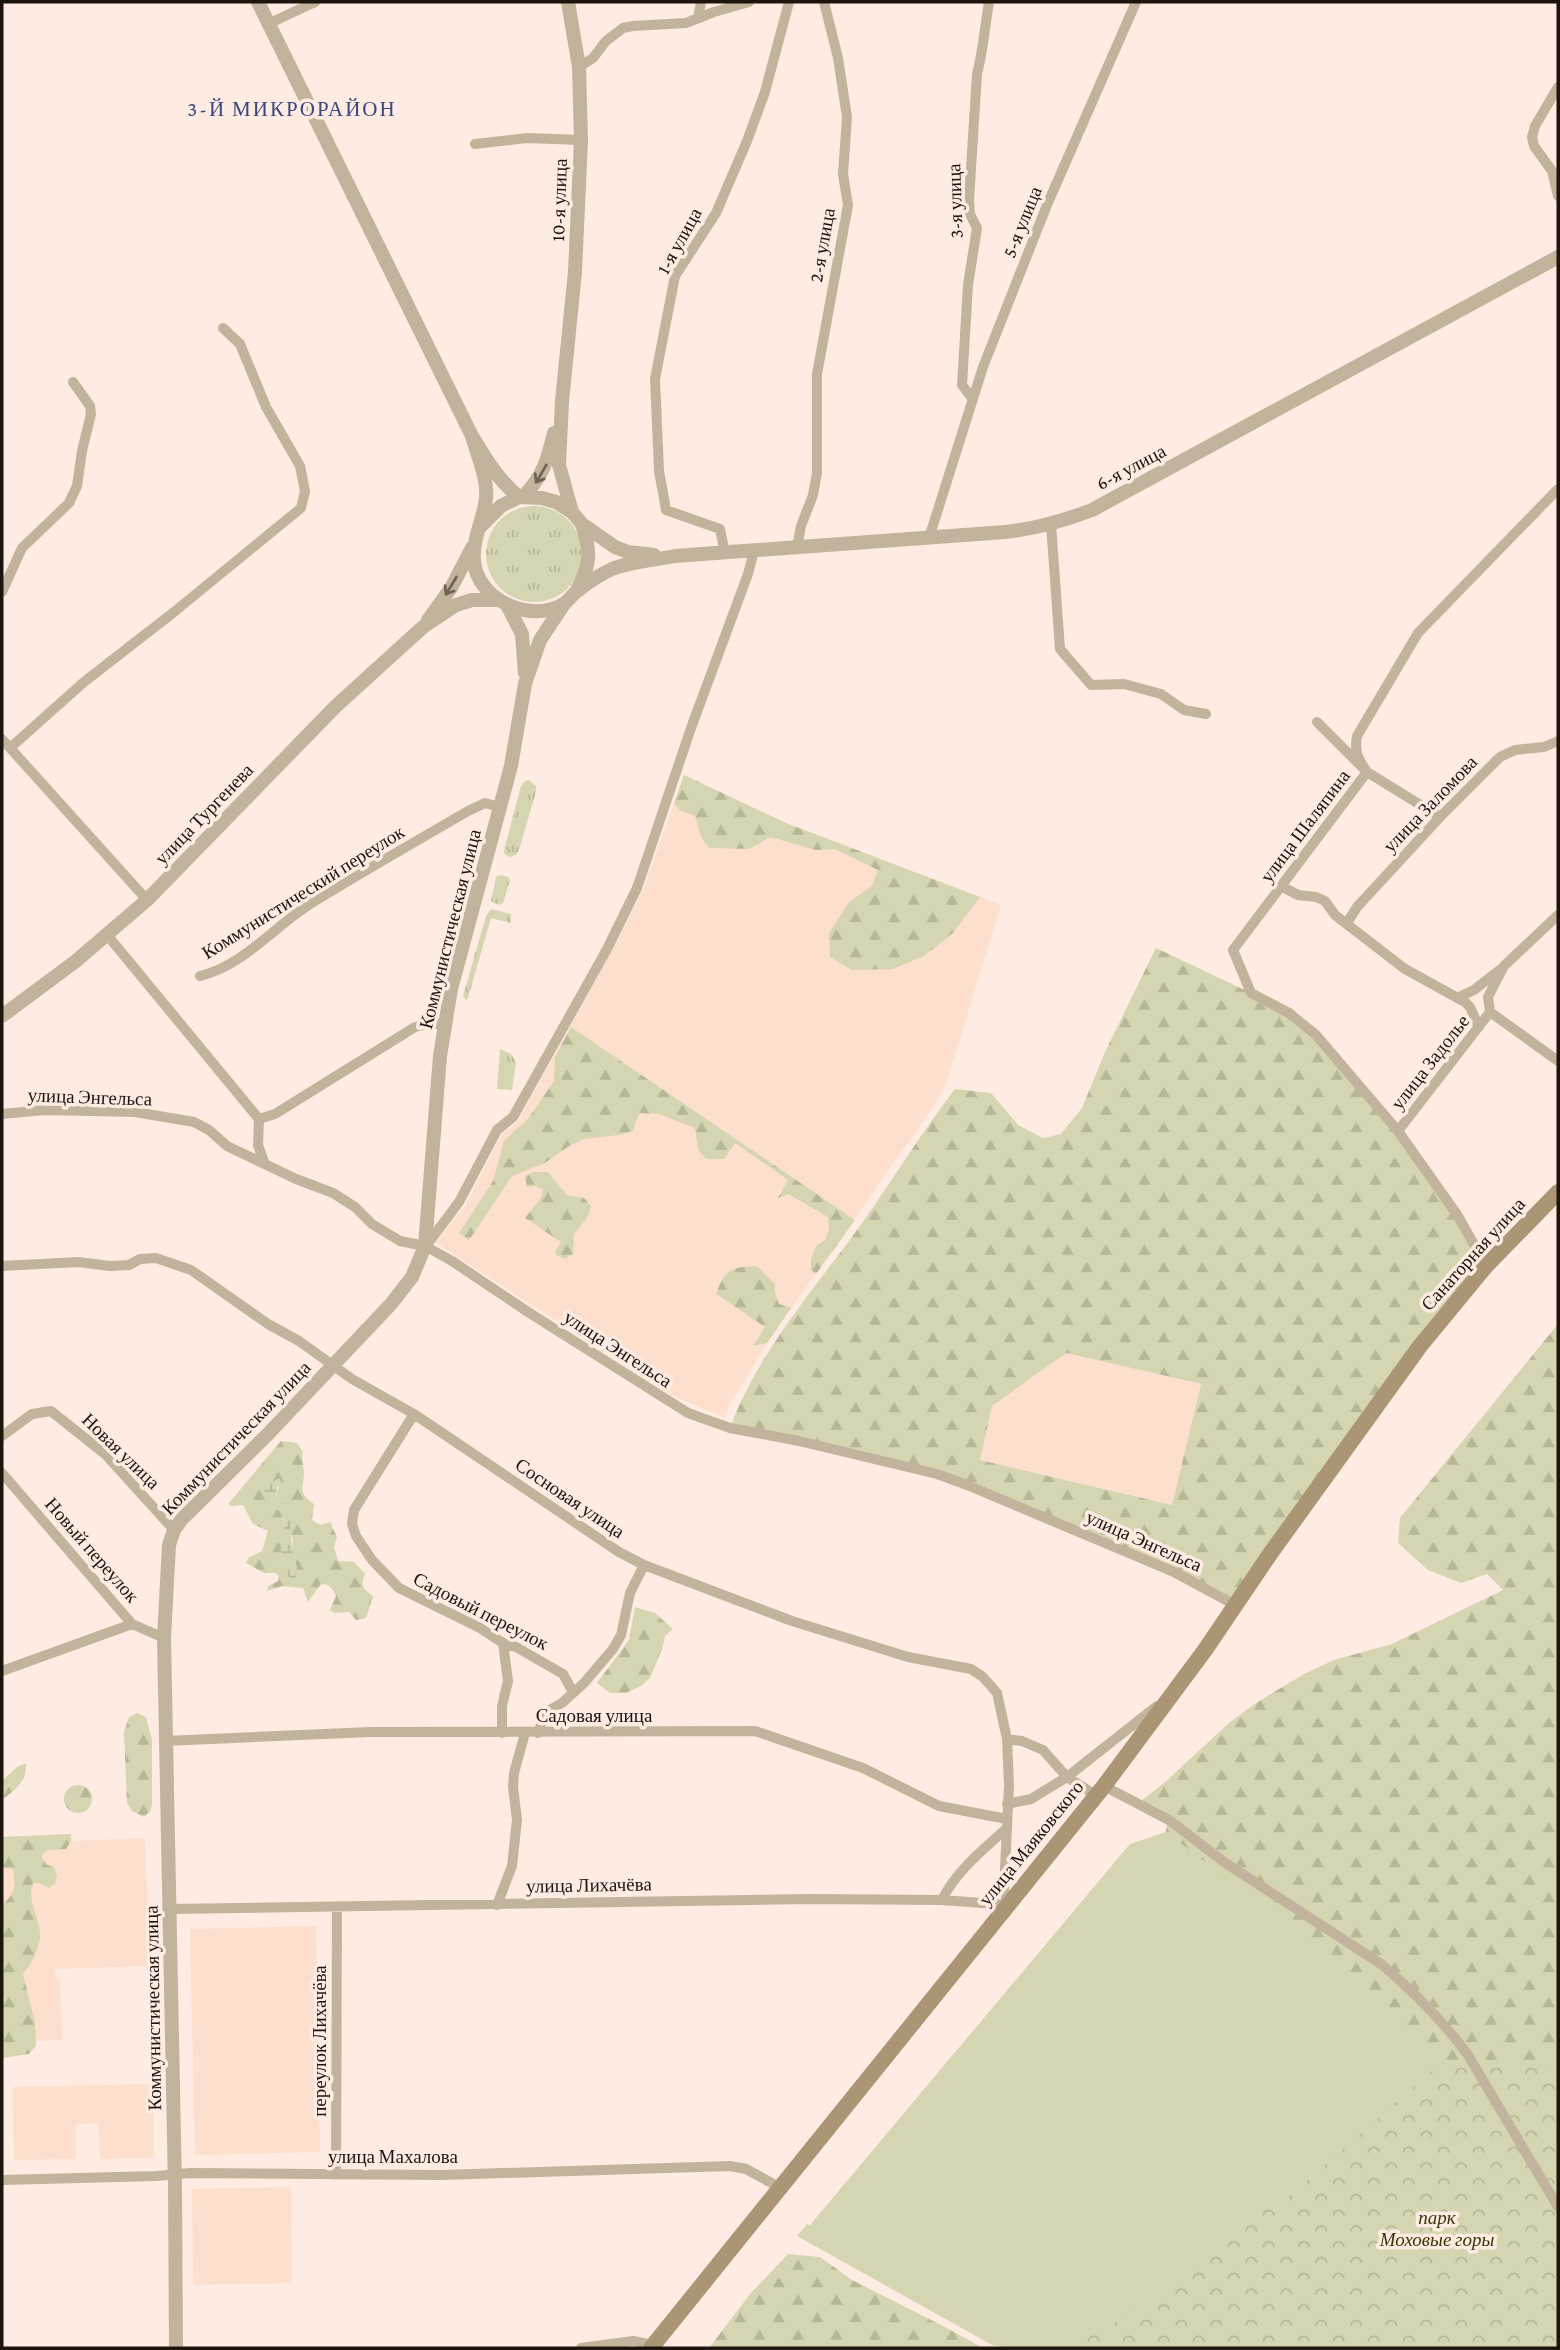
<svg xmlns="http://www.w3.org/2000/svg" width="1560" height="2350" font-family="'Crimson Pro',serif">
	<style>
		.built { fill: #fddfce }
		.grass { fill: url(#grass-tufts) }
		.forest { fill: url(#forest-firs); fill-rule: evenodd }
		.wetland { fill: url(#wetland-marsh) }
		.park { fill: url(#park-crowns) }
		.pitch { fill: #d5d6b1 }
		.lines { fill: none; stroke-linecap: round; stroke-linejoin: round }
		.minor { stroke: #c1b39c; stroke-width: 10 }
		.tertiary { stroke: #c1b39c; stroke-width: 14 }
		.secondary { stroke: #aa9574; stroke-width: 16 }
		.oneway { stroke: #706455 }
		.labels { text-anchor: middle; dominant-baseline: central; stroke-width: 7; stroke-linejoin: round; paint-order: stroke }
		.street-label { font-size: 19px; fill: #1e140e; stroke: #feebe1 }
		.park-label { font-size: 19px; font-style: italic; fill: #383708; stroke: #feebe1 }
		.neighbourhood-label { font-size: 21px; letter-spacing: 2px; fill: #374782; stroke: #feebe1 }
	</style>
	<defs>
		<pattern id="grass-tufts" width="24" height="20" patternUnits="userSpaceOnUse" patternTransform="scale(1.75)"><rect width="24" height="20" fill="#d5d6b1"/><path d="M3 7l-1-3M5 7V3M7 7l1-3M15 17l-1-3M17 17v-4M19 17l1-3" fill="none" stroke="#b6b797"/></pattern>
		<pattern id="forest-firs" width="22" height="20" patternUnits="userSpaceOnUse" patternTransform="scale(1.75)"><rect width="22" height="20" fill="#d5d6b1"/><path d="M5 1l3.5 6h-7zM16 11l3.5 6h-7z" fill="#b6b797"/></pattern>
		<pattern id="wetland-marsh" width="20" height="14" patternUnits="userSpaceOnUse" patternTransform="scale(1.75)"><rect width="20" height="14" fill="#d5d6b1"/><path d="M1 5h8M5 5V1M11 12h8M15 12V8" fill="none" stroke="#b6b797"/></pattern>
		<pattern id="park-crowns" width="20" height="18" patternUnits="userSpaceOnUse" patternTransform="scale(1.75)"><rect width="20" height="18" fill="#d5d6b1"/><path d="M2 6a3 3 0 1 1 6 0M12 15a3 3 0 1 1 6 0" fill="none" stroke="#b6b797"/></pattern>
	</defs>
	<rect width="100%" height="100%" fill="#feebe1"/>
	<path class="built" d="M684,775l102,48 215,82 -55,179 -15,26 -164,233 -38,63 -4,12 -54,-23 -235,-152 29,-37 37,-72 16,-13 93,-168 32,-63z
		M1066,1353l135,31 -29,121 -192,-45 12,-54z
		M71,1834l1,7 73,-3 4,128 -94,3 1,10h4l2,61 -60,2v-205z
		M316,1926l4,226 -125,3 -5,-226z
		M153,2084l1,74 -54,1 -2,-36 -22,1v35l-62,1 -1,-73z
		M291,2187l1,96 -99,2 -1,-96z"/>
	<path class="grass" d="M486 554a48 48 0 1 1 96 0a48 48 0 1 1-96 0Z
		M529,780l7,6v6l-17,58 -3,5 -7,2 -5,-4 1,-7 16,-60 4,-5z
		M500,875l8,2 2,3 -7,23 -4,2 -8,-4 5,-24z
		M491,909l20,5v9l-20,-5 -24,83 -4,-5 23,-80z
		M500,1049l11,5 5,8 -4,28 -15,-1z"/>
	<path class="forest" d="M684,775l102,48 194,74 -27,36 -29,23 -31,13 -41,1 -22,-13 -1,-24 20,-31 23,-16 6,-16 -43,-21 -19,1 -46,-13 -21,12 -40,-1 -8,-11 -6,-21 -14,-5 -7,-7z
		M1156,948l118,56 42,31 82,96 88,135 -251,339 -268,-120 -237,-57c27,-74 84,-139 130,-202 32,-45 61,-93 95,-137l36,4 27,32 25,13 18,-4 21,-26 23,-56zM1066,1353l135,31 -29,121 -192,-45 12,-54z
		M571,1027l284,193 -39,54 -5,-4v-11l5,-13 9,-6 4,-11 -1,-12 -40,-23 -10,4 10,-18 -53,-37 -11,16h-18l-8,-9 -3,-22 -36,-14 -20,-1 -6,18 -14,4 -35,4 -15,7 -24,17 -33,13 -43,64 -10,-7 34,-52 11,-40 24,-22 26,-38 1,-24z
		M533,1172h15l19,23 17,3 7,8 -4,12 -13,16 -1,20 -8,5 -9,-4 -1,-4 6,-9 -36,-24 16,-20 2,-8 -7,-4 -9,1 -2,-11z
		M757,1266l18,18v9l4,11 12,4 -24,35 -14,3 12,-19 -49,-33c9,-25 15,-27 41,-28z
		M1558,1324v1024h-489l99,-528 -31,-16 27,-21 65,-60 27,-20 48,-29 30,-14 58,-16 111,-54 -16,-16 -26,9 -33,-13 -30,-27 2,-25z
		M281,1441l16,2 6,9c-2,8 1,14 1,22 -1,16 -6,19 10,30l-2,16 8,5 10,-3 7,15 -3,10 4,14 16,1 11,12c-5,12 -2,15 8,22l-7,22 -10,2 -7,-8 -15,1 -4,-3 6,-14c-4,-8 -6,-12 -15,-12l-13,18 -5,-14 -21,-2 -15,5 1,-5 10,-5 1,-5 -4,-3h-11l-18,-10 2,-5 14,-7 6,-20 -15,-7 -10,-19 -11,1 -4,-2zM280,1479l-4,19 17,12 -5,15 5,15 -1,11 5,17 -16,-19c5,-14 6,-27 -2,-39l-6,-2 -2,-10z
		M635,1607l20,6 18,16 -8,7 -3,13 -12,29 -9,8 -15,7h-16l-13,-10 32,-43z
		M137,1713l9,4 6,23v62l-1,8 -7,7 -12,-6 -5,-8 -3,-71 5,-15z
		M26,1763c2,17 -12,28 -24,37v-19l15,-14z
		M64 1799a14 14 0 1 1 28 0a14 14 0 1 1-28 0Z
		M71,1834v7l-5,8 -19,1 -6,6 6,9 7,2 3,9 -2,8 -6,4 -9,-5h-7c-6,19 5,31 7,49 1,15 -8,31 -17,42l12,49 1,23 -7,8 -27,4v-153c15,-14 13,-17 11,-36l-11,-1v-31z
		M788,2254l32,3 32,23 95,48 36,20h-274l42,-55z"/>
	<path class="wetland" d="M280,1478l1,5 -4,4 -1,11 17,12c-7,23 2,45 5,68l-5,1 -10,-5c0,-8 -3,-17 -2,-24 1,-17 9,-24 -2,-40l-6,-1 -2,-11 -9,-6 -1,-5z"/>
	<path class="park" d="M1518,2059l40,10v279h-489l70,-40 7,7 124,-113 9,3 161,-141z"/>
	<path class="pitch" d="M1166,1832l178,136 96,96 -162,141 -8,-3 -124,114 -7,-8 -70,40h-58l-19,-3 -195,-109 10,-12 3,1 320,-381z"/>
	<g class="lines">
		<path class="minor" d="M698,18l3,-16
			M268,24l47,-22
			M579,67l14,-9 13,-17 17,-13 10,-2 53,-3 28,-11 35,-10
			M1558,87l-23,39 -3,11 2,9 18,25 6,25
			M475,144l52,-6 54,2
			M972,398l-10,-13 6,-100 9,-57 -7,-14 -1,-14 8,-126c6,-23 8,-48 12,-72
			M1051,524l9,125 31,36 33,-1 37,10 23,16 22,4
			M929,538l54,-171 64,-162 89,-203
			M797,547l4,-21 12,-31 4,-22v-99l31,-169 -5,-31 4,-57 -9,-59 -14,-56
			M725,553l-5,-24 -54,-19 -7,-39 -4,-92 20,-103 41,-63 31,-72 18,-49 24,-90
			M2,592l20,-44 47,-45 8,-17 5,-35 9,-37 -1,-8 -17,-24
			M1317,722l50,50 73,45
			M2,739l145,161
			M10,748l74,-66 90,-70 127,-104 4,-17 -5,-25 -34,-59 -26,-63 -17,-16
			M1281,886l17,9 18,2 9,4 10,14 70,54 60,33 5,5 9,20
			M1347,923l10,-16 83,-90 60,-60 15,-7 29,-3 14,-6
			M108,936l151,183 -1,26 6,17
			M200,976c42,-10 72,-47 107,-70 53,-33 108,-64 161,-95l17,-8 14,4
			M1457,998l17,-8 27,-21
			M1490,1012l68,49
			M2,1114l42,-4 91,2 59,10 15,8 18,16 69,33 37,14 22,14 17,17 28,17 25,5 27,15 76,51 160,101 42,15 69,13 138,33 30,11 207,87 61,33
			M259,1119l16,-5 140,-87 13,-3h16
			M1398,1131l92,-119 -2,-15 16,-31 54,-51
			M426,1246l33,-44 38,-72 16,-13 93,-166 31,-63 54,-160 57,-154 6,-23
			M2,1266l76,-4 32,4 19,-1 11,-6 16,-1 35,12 77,54 31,17 53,38 62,35 205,138 25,13 148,56 116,36 63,12 12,8 14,16 10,46 15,2 21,9 24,27 30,19
			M1486,1266l-28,-50 -60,-85 -82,-96 -27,-22 -38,-20 -18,-43 134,-178c-9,-13 -13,-21 -10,-36l61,-103 140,-144
			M414,1414l-60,96 -2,14 4,12 16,24 27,28 81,40 23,15 13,4 47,27 10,18
			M2,1436l30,-22 19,-3 54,43 69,76
			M2,1473l130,151 32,14
			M2,1671l130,-47
			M502,1733v-27l6,-25 -5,-38
			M538,1733l8,-21 16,-9 22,-20 29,-34 8,-14 9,-42 14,-28
			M165,1741l205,-9 385,-1 108,37 76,38 68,13
			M1104,1786l65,34 55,42 157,102c32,27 62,57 87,91l90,152
			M1007,1804l24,-5 36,-22 90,-71
			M942,1900c14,-29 42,-51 65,-72
			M497,1905l15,-39 5,-46 -4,-33 1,-14 11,-40
			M170,1909l640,-10 132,1 66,5 -4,-15 5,-105 -2,-46
			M336,2175l1,-268
			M2,2180l155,-4 33,-3 251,2 289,-9 16,3 33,18
			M581,2348l52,-7 20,4"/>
		<path class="tertiary" d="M258,2l214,434c14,23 26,44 47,61
			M568,2l11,65 2,73 -6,132 -13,129 -3,64 13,47
			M472,436c5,19 16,42 14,62 -2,21 -14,41 -12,63 3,39 58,64 91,42 4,-3 7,-8 11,-11 10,-8 25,-18 36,-23 20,-8 43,-9 63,-13l330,-24c30,-3 58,-11 87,-22l466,-253
			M524,496c20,-22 23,-35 30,-63
			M481,526l20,-20 18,-9 23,1 14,4 16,10 10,12 33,23 13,5 26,3
			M577,590c14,-26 14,-38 5,-66
			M507,605l15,29 3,39
			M428,620l23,-32 21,-40
			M2,1016l74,-55 71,-61 189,-194 87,-79 33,-22 16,-5h26
			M176,2348l-1,-161 -11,-549 5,-93 5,-15 8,-11 86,-85 123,-130 21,-27 13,-31 15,-190 11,-67 60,-223 14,-82 15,-44 24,-36"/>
		<path class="secondary" d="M651,2348l453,-562 101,-136 65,-96 150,-208 66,-80 72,-74"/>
	</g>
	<defs><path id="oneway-shaft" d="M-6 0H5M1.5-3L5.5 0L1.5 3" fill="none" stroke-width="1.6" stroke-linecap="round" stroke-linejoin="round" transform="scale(1.75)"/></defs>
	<g class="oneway">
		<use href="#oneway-shaft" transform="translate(541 474) rotate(120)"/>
		<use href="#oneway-shaft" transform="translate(451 586) rotate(121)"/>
	</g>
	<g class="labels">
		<g class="street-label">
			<text transform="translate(559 200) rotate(-88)">10-я улица</text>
			<text transform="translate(955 201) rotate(-92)">3-я улица</text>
			<text transform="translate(1022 222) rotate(-68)">5-я улица</text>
			<text transform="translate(679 241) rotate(-61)">1-я улица</text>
			<text transform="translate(822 245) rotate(-80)">2-я улица</text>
			<text transform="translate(1131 467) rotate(-28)">6-я улица</text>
			<text transform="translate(1430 804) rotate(-46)">улица Заломова</text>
			<text transform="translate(204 814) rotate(-46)">улица Тургенева</text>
			<text transform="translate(1305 826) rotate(-53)">улица Шаляпина</text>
			<text transform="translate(303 892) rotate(-32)">Коммунистический переулок</text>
			<text transform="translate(450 929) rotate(-76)">Коммунистическая улица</text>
			<text transform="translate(1430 1062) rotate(-52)">улица Задолье</text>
			<text transform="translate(90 1097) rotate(2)">улица Энгельса</text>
			<text transform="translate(1473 1254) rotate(-48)">Санаторная улица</text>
			<text transform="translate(618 1349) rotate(33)">улица Энгельса</text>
			<text transform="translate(236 1438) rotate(-46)">Коммунистическая улица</text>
			<text transform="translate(121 1451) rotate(44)">Новая улица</text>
			<text transform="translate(570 1498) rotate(34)">Сосновая улица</text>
			<text transform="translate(1144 1541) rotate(24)">улица Энгельса</text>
			<text transform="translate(92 1550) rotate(49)">Новый переулок</text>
			<text transform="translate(481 1611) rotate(27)">Садовый переулок</text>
			<text x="594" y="1715">Садовая улица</text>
			<text transform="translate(1031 1843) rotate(-51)">улица Маяковского</text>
			<text transform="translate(589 1885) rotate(-1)">улица Лихачёва</text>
			<text transform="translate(153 2008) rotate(-91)">Коммунистическая улица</text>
			<text transform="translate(319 2041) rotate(-90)">переулок Лихачёва</text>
			<text x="393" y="2156">улица Махалова</text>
		</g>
		<g class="park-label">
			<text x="1437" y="2217">парк<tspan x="1437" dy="22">Моховые горы</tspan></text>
		</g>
		<g class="neighbourhood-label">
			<text x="292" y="109">3-Й МИКРОРАЙОН</text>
		</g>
	</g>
	<rect width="1560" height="2350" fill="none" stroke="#1e140e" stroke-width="7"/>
</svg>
